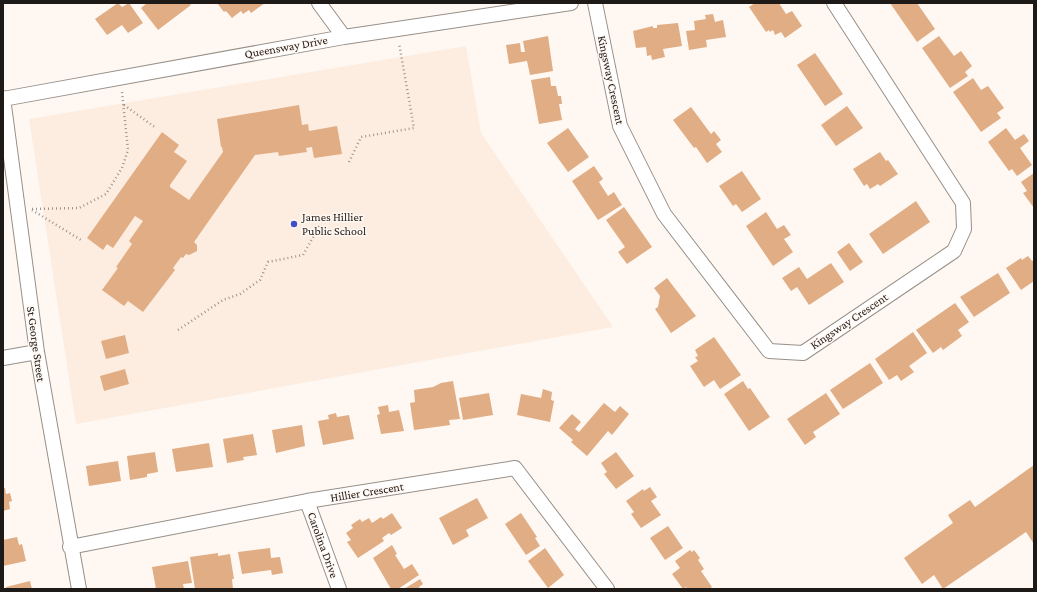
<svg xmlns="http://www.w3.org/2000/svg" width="1037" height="592" font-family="'Crimson Pro',serif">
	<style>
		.built { fill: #fdede1 }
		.building { fill: #e0ad84 }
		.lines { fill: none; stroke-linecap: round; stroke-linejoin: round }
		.minor-casing { stroke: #978f88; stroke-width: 16 }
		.path { stroke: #9b9591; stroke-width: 2.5; stroke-dasharray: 1 3; stroke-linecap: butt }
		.minor { stroke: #fff; stroke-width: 14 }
		.poi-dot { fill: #4350c5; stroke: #fff8f2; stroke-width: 1.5 }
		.labels { text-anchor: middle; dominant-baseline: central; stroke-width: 3; stroke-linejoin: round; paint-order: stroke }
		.street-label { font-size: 12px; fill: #1e1a18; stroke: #fff8f2 }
		.poi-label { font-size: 12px; fill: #1e1a18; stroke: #fff8f2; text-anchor: start }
	</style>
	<rect width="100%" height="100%" fill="#fff8f2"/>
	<path class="built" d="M466,46l15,87 132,194 -537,97 -47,-305z"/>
	<path class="building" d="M118,3l4,4 7,-4 14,20 -15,10 -6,-8 -15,10 -12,-16z
		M147,3h42l2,2 -33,25 -17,-22z
		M217,3h48l-14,10 -2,-3 -6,4 -2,-3 -9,7 -6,-7 -2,1z
		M755,3h24l7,11 6,-3 10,15 -17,12 -4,-6 -6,3 -2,-5 -3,2 -1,-2 -3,2 -17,-25z
		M890,3h27l18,26 -18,13z
		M713,14l2,8 8,-2 3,17 -20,3 1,7 -18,3 -3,-19 9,-1 -1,-9 12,-2 -1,-4z
		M678,23l4,23 -19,3 2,8 -13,3 -1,-5 -4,1 -1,-9 -10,1 -3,-17 20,-5v2h4v-3z
		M548,36l5,35 -23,4 -3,-14 -18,3 -3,-19 14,-2 1,9h4l-2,-11z
		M939,36l15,20 7,-5 11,15 -7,6 3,4 -18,12 -28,-40z
		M815,53l28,41 -18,12 -28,-41z
		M550,77l1,9h5l2,10h3l1,8h-3l3,16 -23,4 -8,-44z
		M973,78l8,12 7,-4 16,22 -7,5 4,5 -20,14 -28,-40z
		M299,105l3,20 6,-1 1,7 28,-5 5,28 -28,4 -2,-11 -6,1 1,4 -28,4 -1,-4 -23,3 -61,87 3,3v6l-8,4 -3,-1 -3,4 -2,-1 -8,11 2,2 -32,42 -15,-11 -4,5 -22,-16 16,-22 -2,-1 16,-23 -3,-3 14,-20 -8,-5 -22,32 -6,-4 -4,6 -16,-12 75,-106 17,13 -5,7 13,9 -17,24v2l19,13 34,-48 -1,-5h-1l-4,-28z
		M847,106l16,22 -27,18 -15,-21z
		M691,107l20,27 3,-3 7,9 -5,4 6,8 -15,11 -11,-16 -2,1 -21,-28z
		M568,128l21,29 -21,15 -21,-29z
		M1006,128l9,12 9,-6 5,7 -9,7 12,17 -15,11 -5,-7 -3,2 -21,-29z
		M880,152l6,9 2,-1 10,14 -18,12 -2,-2 -8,5 -3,-5 -3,2 -11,-17z
		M594,166l9,13 -4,3 9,14 6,-4 8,13 -24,15 -26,-39z
		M742,171l19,28 -19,13 -6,-8 -3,2 -14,-20z
		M1034,173v35l-11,-15 4,-2 -6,-9z
		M916,201l14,21 -47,32 -14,-20z
		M624,207l28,40 -25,17 -9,-12 7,-5 -19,-27z
		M766,212l11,17 7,-4 7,10 -7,4 9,13 -20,14 -27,-40z
		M849,243l14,19 -13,9 -13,-19z
		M1028,256l4,5 2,-1v21l-13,9 -15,-22 15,-10 1,2z
		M831,263l13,19 -35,23 -12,-18 -6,4 -9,-13 17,-11 8,12z
		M998,273l12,20 -36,24 -14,-20z
		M667,278l29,38 -25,17 -16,-24 3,-2 2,-11 -6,-8z
		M955,303l14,19 -11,8 4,6 -19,14 -2,-3 -8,6 -17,-23z
		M913,332l14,21 -18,13 5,6 -13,9 -4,-6 -8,5 -14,-21z
		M125,335l4,18 -23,6 -5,-18z
		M714,337l27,38 -21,14 -6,-9 -10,7 -14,-21 8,-5 -3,-4 3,-1 -3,-6z
		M870,363l13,20 -40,26 -13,-19z
		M125,369l4,15 -25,7 -4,-15z
		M453,381l7,38 -11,1 1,5 -36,5 -4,-27 5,-1 -1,-12 19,-3 8,-4z
		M743,381l5,8 2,-1 20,29 -21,14 -25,-37z
		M543,389l9,3 -1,8 3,1 -4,21 -33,-7 4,-21 20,4z
		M489,393l4,22 -30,5 -4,-22z
		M826,393l14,21 -27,18 3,5 -11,8 -18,-26z
		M604,403l11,9 5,-6 9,8 -17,21 -4,-4 -21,25 -16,-14 2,-2 -14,-12 13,-14 9,8 -6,7 4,3z
		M388,405l1,7 10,-2 5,21 -23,3 -4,-19 3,-1 -2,-7z
		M336,413l1,4 12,-2 5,24 -31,6 -5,-24 11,-2 -1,-4z
		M302,425l3,21 -29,7 -4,-23z
		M253,434l4,21 -14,2 1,3 -17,3 -4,-24z
		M209,443l4,24 -37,5 -4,-23z
		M155,452l3,20 -11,2v3l-17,3 -3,-24z
		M616,452l18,24 -18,13 -12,-15 3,-2 -6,-9z
		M118,461l3,20 -32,5 -3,-20z
		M1034,465v79l-8,-12 -83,57 -9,-14 -12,9 -18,-26 49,-35 -5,-8 22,-15 5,7z
		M650,487l7,10 -6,4 10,14 -20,13 -10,-14 3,-2 -8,-11 17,-12 1,2z
		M3,488h2l1,6 4,-1 2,8 -3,1 1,7 -7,2z
		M477,498l11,20 -22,12 3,6 -16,9 -14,-27z
		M392,513l10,15 -11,7 -2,-2 -7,5 2,3 -26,17 -11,-16 4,-2 -5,-7 7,-5 -2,-3 9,-6 2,3 7,-4 3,5 9,-6 2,2z
		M521,513l16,24 -2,1 5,8 -14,9 -21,-31z
		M668,526l15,22 -18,12 -15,-22z
		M17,537l2,8 3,-1 4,17 -23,5v-26z
		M392,545l5,9 -2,1 9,14 8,-5 7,11 -21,14h-7l-18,-31z
		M270,548l1,10 9,-1 3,16 -11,2 -1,-5 -29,4 -4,-22z
		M545,548l19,27 -16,13 -20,-27z
		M690,550l2,2 2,-2 6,8 -2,2 6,9 -3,2 11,16 -3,2h-22l-1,-2 -3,2 -11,-15 8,-6 -5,-7z
		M218,553v3l12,-2 4,25h-2l1,10h-38l-5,-32z
		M188,561l4,22 -9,1 1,5h-28l-4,-22z
		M420,579l3,5 -4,3 1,2h-16z
		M30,581l2,8h-26v-2z"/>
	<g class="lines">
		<defs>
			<path id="minor" d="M319,3l25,34
				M595,3l25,123 44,88 105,137 34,2 151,-102 10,-22 -1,-26 -129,-200
				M3,98l34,254 42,237
				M3,99l341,-62 227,-34
				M3,358l34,-6
				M307,501l32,88
				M70,547l237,-46 208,-33 92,121"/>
		</defs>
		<use href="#minor" class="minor-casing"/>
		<path class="path" d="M124,105l32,23
			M349,162l12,-25 53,-9 -15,-85
			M32,209l47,-1 27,-14 16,-26 6,-18 -6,-58
			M32,210l49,30
			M178,330l45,-30 17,-6 20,-14 8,-18 35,-7 17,-30"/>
		<use href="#minor" class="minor"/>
	</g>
	<circle class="poi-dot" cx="294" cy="224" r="4"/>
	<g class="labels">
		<g class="street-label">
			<text transform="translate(286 47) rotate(-10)">Queensway Drive</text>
			<text transform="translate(611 80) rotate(78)">Kingsway Crescent</text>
			<text transform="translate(849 321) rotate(-34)">Kingsway Crescent</text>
			<text transform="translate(36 344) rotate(82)">St George Street</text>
			<text transform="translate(367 492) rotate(-9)">Hillier Crescent</text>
			<text transform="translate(323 545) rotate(70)">Carolina Drive</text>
		</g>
		<g class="poi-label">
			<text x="302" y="217">James Hillier<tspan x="302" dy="14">Public School</tspan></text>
		</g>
	</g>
	<rect width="1037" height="592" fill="none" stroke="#1e1a18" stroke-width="8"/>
</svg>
